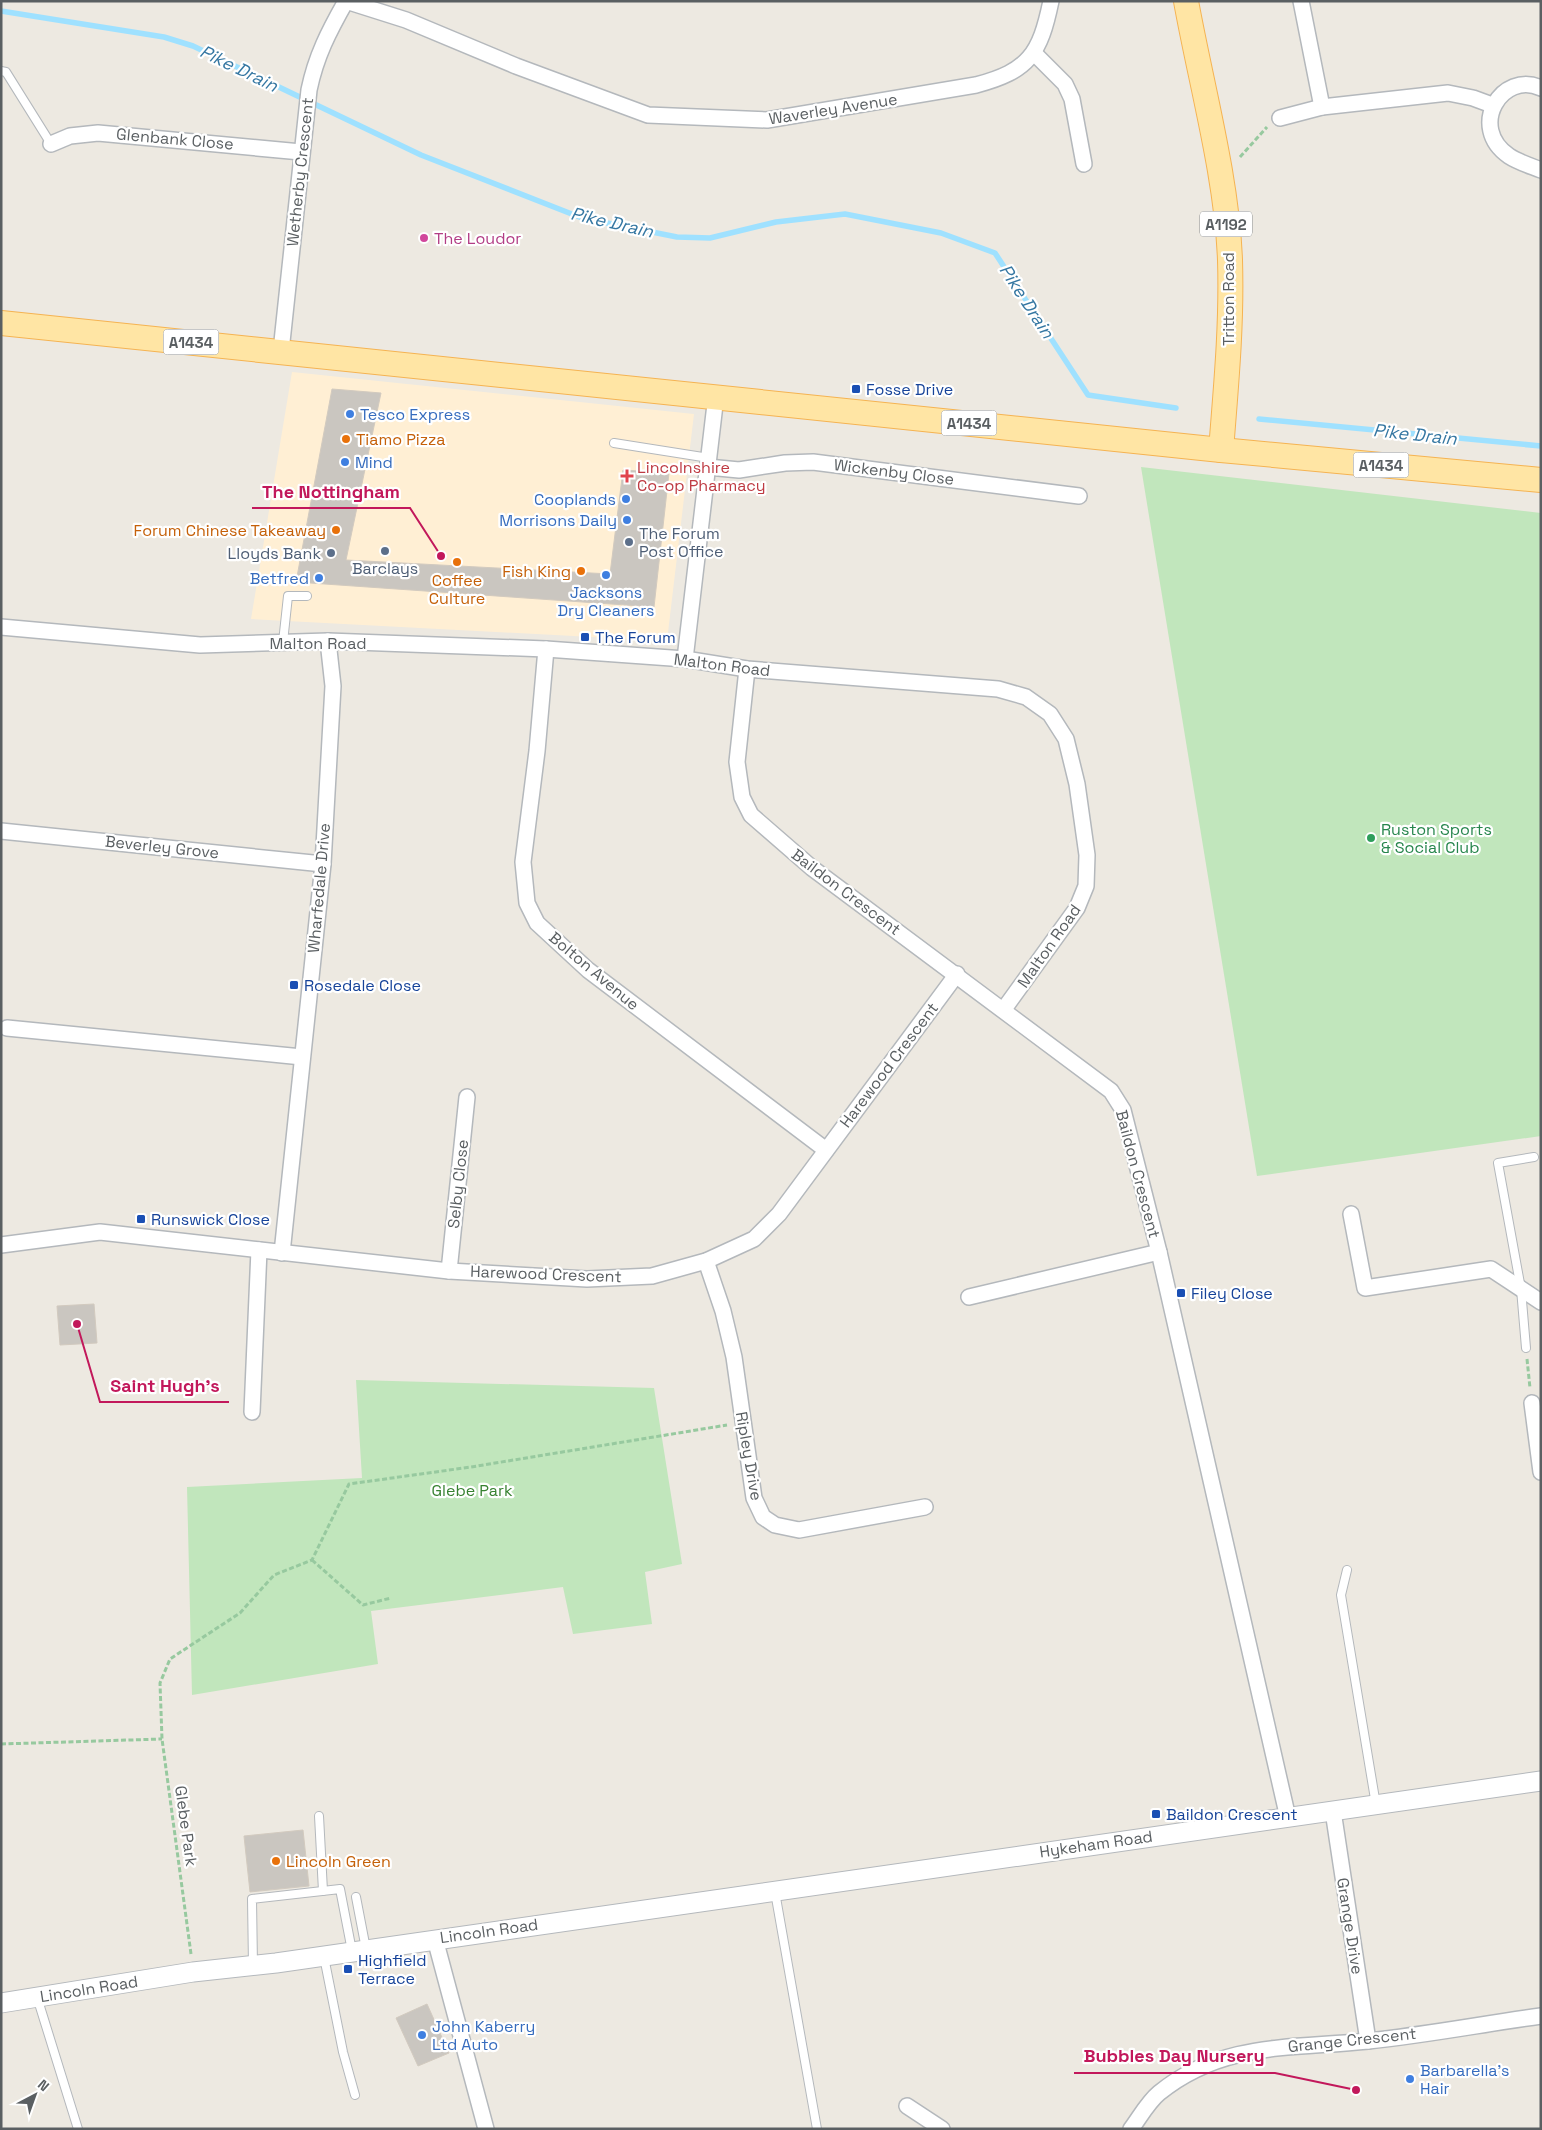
<svg xmlns="http://www.w3.org/2000/svg" width="1542" height="2130" viewBox="0 0 1542 2130" font-family="'Space Grotesk',sans-serif">
<rect width="100%" height="100%" fill="#ede9e1"/>
<path fill="#ffefd4" d="M292,372L694,414L667,641L251,619Z"/>
<g fill="#c1e6bc">
<path d="M1141,467L1541,513V1136L1257,1176Z"/>
<path d="M356,1380L654,1388L682,1564L645,1572L652,1624L573,1634L563,1587L371,1611L378,1664L192,1695L187,1487L362,1478Z"/>
</g>
<g fill="none" stroke-linecap="round" stroke-linejoin="round">
<g stroke="#9fe1ff" stroke-width="5.5">
<path d="M1,11L164,37L193,46L421,155L582,218L677,237L710,238L776,222L845,214L941,233L995,253L1088,395L1176,408"/>
<path d="M1259,419L1541,446"/>
</g>
</g>
<g fill="#cac6c0" stroke="#d2cabf">
<path d="M332,389L381,393L346,560L610,574L623,470L669,473L654,607L296,582Z"/>
<path d="M94,1304L97,1343L60,1345L57,1306Z"/>
<path d="M303,1830L309,1886L250,1892L244,1836Z"/>
<path d="M427,2004L449,2053L418,2066L396,2018Z"/>
</g>
<g fill="none" stroke-linecap="round" stroke-linejoin="round">
<g stroke="#b4b8bc" stroke-width="10">
<g id="service">
<path d="M1,71L6,72L51,144"/>
<path d="M614,443L709,458"/>
<path d="M283,642L288,596H307"/>
<path d="M1526,1348L1521,1289L1498,1163L1534,1157"/>
<path d="M1347,1570L1341,1595L1376,1805"/>
<path d="M319,1816L323,1891"/>
<path d="M775,1892L817,2129"/>
<path d="M356,1897L366,1949"/>
<path d="M324,1957L343,2052L355,2095"/>
<path d="M253,1966L252,1899L340,1889L352,1951"/>
<path d="M37,1997L78,2129"/>
</g>
</g>
<g stroke="#b4b8bc" stroke-width="18">
<g id="minor">
<path d="M346,1L406,20L516,66L648,115L767,120L976,85C1029,71 1040,54 1051,1"/>
<path d="M1301,1L1322,107L1448,93L1473,98L1492,105"/>
<path d="M1034,53L1065,84L1072,99L1084,164"/>
<path d="M1541,88C1502,70 1467,127 1509,156C1518,162 1531,166 1541,170"/>
<path d="M1280,118L1322,107"/>
<path d="M51,144L70,136L98,133L301,152"/>
<path d="M281,351L309,90C316,56 329,31 346,1"/>
<path d="M708,467L739,470L785,463L813,462L1079,496"/>
<path d="M1,627L200,645L328,641L546,649L685,659L747,669L998,689L1026,697L1050,714L1066,739L1077,784L1087,855L1086,886L1077,908L1004,1009"/>
<path d="M546,649L537,751L523,862L527,903L537,923L588,970L826,1150"/>
<path d="M685,659L716,396"/>
<path d="M747,669L737,762L742,797L751,815L812,868L1111,1091L1123,1110L1159,1252L1288,1818"/>
<path d="M1,831L323,864"/>
<path d="M7,1028L302,1057"/>
<path d="M1351,1214L1365,1288L1491,1269L1541,1302"/>
<path d="M1,1245L100,1232L449,1271L587,1279L652,1276L706,1261L754,1239L779,1214L957,974"/>
<path d="M282,1253L323,864L333,686L328,641"/>
<path d="M706,1261L723,1311L734,1357L754,1498L763,1517L775,1525L799,1530L925,1507"/>
<path d="M449,1271L467,1097"/>
<path d="M969,1297L1159,1252"/>
<path d="M1532,1403L1541,1472"/>
<path d="M252,1412L259,1250"/>
<path d="M1333,1811L1368,2041"/>
<path d="M435,1939L486,2129"/>
<path d="M907,2106L942,2129"/>
<path d="M1131,2129C1140,2117 1148,2102 1159,2093C1223,2041 1292,2049 1368,2041C1426,2035 1483,2024 1541,2016"/>
</g>
</g>
<g stroke="#b4b8bc" stroke-width="21">
<path id="tertiary" d="M1,2003L193,1972L276,1963L1541,1781"/>
</g>
<g stroke="#f5b352" stroke-width="26">
<g id="primary">
<path d="M1186,1C1201,84 1227,177 1230,260C1232,324 1226,387 1221,450"/>
<path d="M1,323L1221,450L1541,480"/>
</g>
</g>
<g stroke="#97c99f" stroke-width="3" stroke-dasharray="5 2.5" stroke-linecap="butt">
<path d="M1240,157L1267,127"/>
<path d="M1527,1359L1530,1388"/>
<path d="M312,1560L363,1605L391,1598"/>
<path d="M1,1744L162,1739"/>
<path d="M191,1954L162,1739L160,1683L170,1659L240,1613L274,1575L312,1560L349,1484L471,1467L727,1425"/>
</g>
<use href="#service" stroke="#fff" stroke-width="8"/>
<use href="#minor" stroke="#fff" stroke-width="15"/>
<use href="#tertiary" stroke="#fff" stroke-width="19"/>
<use href="#primary" stroke="#ffe5a4" stroke-width="24"/>
</g>
<circle fill="#d1479c" stroke="#fff" stroke-width="2" cx="424" cy="238" r="5"/>
<g fill="#1a4fb4" stroke="#fff" stroke-width="2">
<rect x="851" y="384" width="10" height="10" rx="2.5"/>
<rect x="580" y="632" width="10" height="10" rx="2.5"/>
<rect x="289" y="980" width="10" height="10" rx="2.5"/>
<rect x="136" y="1214" width="10" height="10" rx="2.5"/>
<rect x="1176" y="1288" width="10" height="10" rx="2.5"/>
<rect x="1151" y="1809" width="10" height="10" rx="2.5"/>
<rect x="343" y="1964" width="10" height="10" rx="2.5"/>
</g>
<g fill="#3f7fe0" stroke="#fff" stroke-width="2">
<circle cx="350" cy="414" r="5"/>
<circle cx="345" cy="462" r="5"/>
<circle cx="626" cy="499" r="5"/>
<circle cx="627" cy="520" r="5"/>
<circle cx="606" cy="575" r="5"/>
<circle cx="319" cy="578" r="5"/>
<circle cx="422" cy="2035" r="5"/>
<circle cx="1410" cy="2079" r="5"/>
</g>
<g fill="#e8710a" stroke="#fff" stroke-width="2">
<circle cx="346" cy="439" r="5"/>
<circle cx="336" cy="530" r="5"/>
<circle cx="457" cy="562" r="5"/>
<circle cx="581" cy="571" r="5"/>
<circle cx="276" cy="1861" r="5"/>
</g>
<path fill="#e0444e" stroke="#fff" stroke-width="2" d="M624.5 468.5h5v5h5v5h-5v5h-5v-5h-5v-5h5z"/>
<g fill="#5c6f8a" stroke="#fff" stroke-width="2">
<circle cx="629" cy="542" r="5"/>
<circle cx="385" cy="551" r="5"/>
<circle cx="331" cy="553" r="5"/>
</g>
<circle fill="#2e9e5b" stroke="#fff" stroke-width="2" cx="1371" cy="838" r="5"/>
<g text-anchor="middle" dominant-baseline="central" stroke-width="4.5" stroke-linejoin="round" paint-order="stroke">
<g fill="#fff" stroke="#8c8f91" stroke-width="1">
<rect x="1200" y="211.5" width="52" height="25" rx="4"/>
<rect x="163.5" y="329.5" width="55" height="25" rx="4"/>
<rect x="941.5" y="410.5" width="55" height="25" rx="4"/>
<rect x="1353.5" y="452.5" width="55" height="25" rx="4"/>
</g>
<g font-size="15" font-weight="bold" fill="#5a5f62">
<text x="1226" y="224">A1192</text>
<text x="191" y="342">A1434</text>
<text x="969" y="423">A1434</text>
<text x="1381" y="465">A1434</text>
</g>
<g font-size="16" fill="#5a5f62" stroke="#fff">
<text transform="translate(833 109) rotate(-9)">Waverley Avenue</text>
<text transform="translate(175 139) rotate(5)">Glenbank Close</text>
<text transform="translate(300 172) rotate(-84)">Wetherby Crescent</text>
<text transform="translate(1228 299) rotate(-90)">Tritton Road</text>
<text transform="translate(894 472) rotate(7)">Wickenby Close</text>
<text x="318" y="643">Malton Road</text>
<text transform="translate(722 665) rotate(7)">Malton Road</text>
<text transform="translate(162 847) rotate(6)">Beverley Grove</text>
<text transform="translate(319 888) rotate(-85)">Wharfedale Drive</text>
<text transform="translate(846 892) rotate(37)">Baildon Crescent</text>
<text transform="translate(1049 946) rotate(-55)">Malton Road</text>
<text transform="translate(594 971) rotate(40)">Bolton Avenue</text>
<text transform="translate(889 1065) rotate(-53)">Harewood Crescent</text>
<text transform="translate(1138 1174) rotate(75)">Baildon Crescent</text>
<text transform="translate(458 1184) rotate(-84)">Selby Close</text>
<text transform="translate(546 1274) rotate(2)">Harewood Crescent</text>
<text transform="translate(749 1456) rotate(80)">Ripley Drive</text>
<text transform="translate(186 1826) rotate(82)">Glebe Park</text>
<text transform="translate(1096 1844) rotate(-8)">Hykeham Road</text>
<text transform="translate(1350 1926) rotate(81)">Grange Drive</text>
<text transform="translate(489 1931) rotate(-8)">Lincoln Road</text>
<text transform="translate(89 1989) rotate(-9)">Lincoln Road</text>
<text transform="translate(1352 2040) rotate(-6)">Grange Crescent</text>
</g>
<g font-size="16" fill="#b23c85" stroke="#fff" text-anchor="start">
<text x="434" y="238">The Loudor</text>
</g>
<g font-size="16" fill="#164399" stroke="#fff" text-anchor="start">
<text x="866" y="389">Fosse Drive</text>
<text x="595" y="637">The Forum</text>
<text x="304" y="985">Rosedale Close</text>
<text x="151" y="1219">Runswick Close</text>
<text x="1191" y="1293">Filey Close</text>
<text x="1166" y="1814">Baildon Crescent</text>
<text x="358" y="1960">Highfield<tspan x="358" dy="18">Terrace</tspan></text>
</g>
<g font-size="16" fill="#366cbe" stroke="#fff" text-anchor="start">
<text x="360" y="414">Tesco Express</text>
<text x="355" y="462">Mind</text>
<text x="616" y="499" text-anchor="end">Cooplands</text>
<text x="617" y="520" text-anchor="end">Morrisons Daily</text>
<text x="309" y="578" text-anchor="end">Betfred</text>
<text x="606" y="592" text-anchor="middle">Jacksons<tspan x="606" dy="18">Dry Cleaners</tspan></text>
<text x="432" y="2026">John Kaberry<tspan x="432" dy="18">Ltd Auto</tspan></text>
<text x="1420" y="2070">Barbarella's<tspan x="1420" dy="18">Hair</tspan></text>
</g>
<g font-size="16" fill="#c56008" stroke="#fff" text-anchor="start">
<text x="356" y="439">Tiamo Pizza</text>
<text x="326" y="530" text-anchor="end">Forum Chinese Takeaway</text>
<text x="571" y="571" text-anchor="end">Fish King</text>
<text x="457" y="580" text-anchor="middle">Coffee<tspan x="457" dy="18">Culture</tspan></text>
<text x="286" y="1861">Lincoln Green</text>
</g>
<g font-size="16" fill="#be3a42" stroke="#fff" text-anchor="start">
<text x="637" y="467">Lincolnshire<tspan x="637" dy="18">Co-op Pharmacy</tspan></text>
</g>
<g font-size="16" fill="#4e5e75" stroke="#fff" text-anchor="start">
<text x="639" y="533">The Forum<tspan x="639" dy="18">Post Office</tspan></text>
<text x="321" y="553" text-anchor="end">Lloyds Bank</text>
<text x="385" y="568" text-anchor="middle">Barclays</text>
</g>
<g font-size="16" fill="#27864d" stroke="#fff" text-anchor="start">
<text x="1381" y="829">Ruston Sports<tspan x="1381" dy="18">&amp; Social Club</tspan></text>
</g>
<g font-size="16" fill="#378231" stroke="#fff">
<text x="472" y="1490">Glebe Park</text>
</g>
<g font-size="18" font-style="italic" fill="#3577a2" stroke="#fff">
<text transform="translate(239 68) rotate(26)">Pike Drain</text>
<text transform="translate(612 222) rotate(13)">Pike Drain</text>
<text transform="translate(1027 301) rotate(57)">Pike Drain</text>
<text transform="translate(1415 434) rotate(6)">Pike Drain</text>
</g>
</g>
<path fill="none" stroke="#c2185b" stroke-width="2" d="M441 556L410 508H252M77 1324L100 1402H229M1356 2090L1275 2073H1074"/>
<g fill="#c2185b" stroke="#fff" stroke-width="2">
<circle cx="441" cy="556" r="5"/>
<circle cx="77" cy="1324" r="5"/>
<circle cx="1356" cy="2090" r="5"/>
</g>
<g font-size="18" text-anchor="middle" font-weight="bold" fill="#c2185b" stroke="#fff" stroke-width="4.5" stroke-linejoin="round" paint-order="stroke">
<text x="331" y="498">The Nottingham</text>
<text x="165" y="1392">Saint Hugh's</text>
<text x="1174" y="2062">Bubbles Day Nursery</text>
</g>
<rect width="1542" height="2130" fill="none" stroke="#5a5f62" stroke-width="5"/>
<g transform="translate(35 2095) rotate(41)" stroke="#ffffff" stroke-width="4" paint-order="stroke">
<path d="M0-4L9 19L0 12L-9 19Z" fill="#5a5f62"/>
<text y="-8" font-size="14" font-weight="bold" text-anchor="middle" fill="#5a5f62">N</text>
</g>
</svg>
